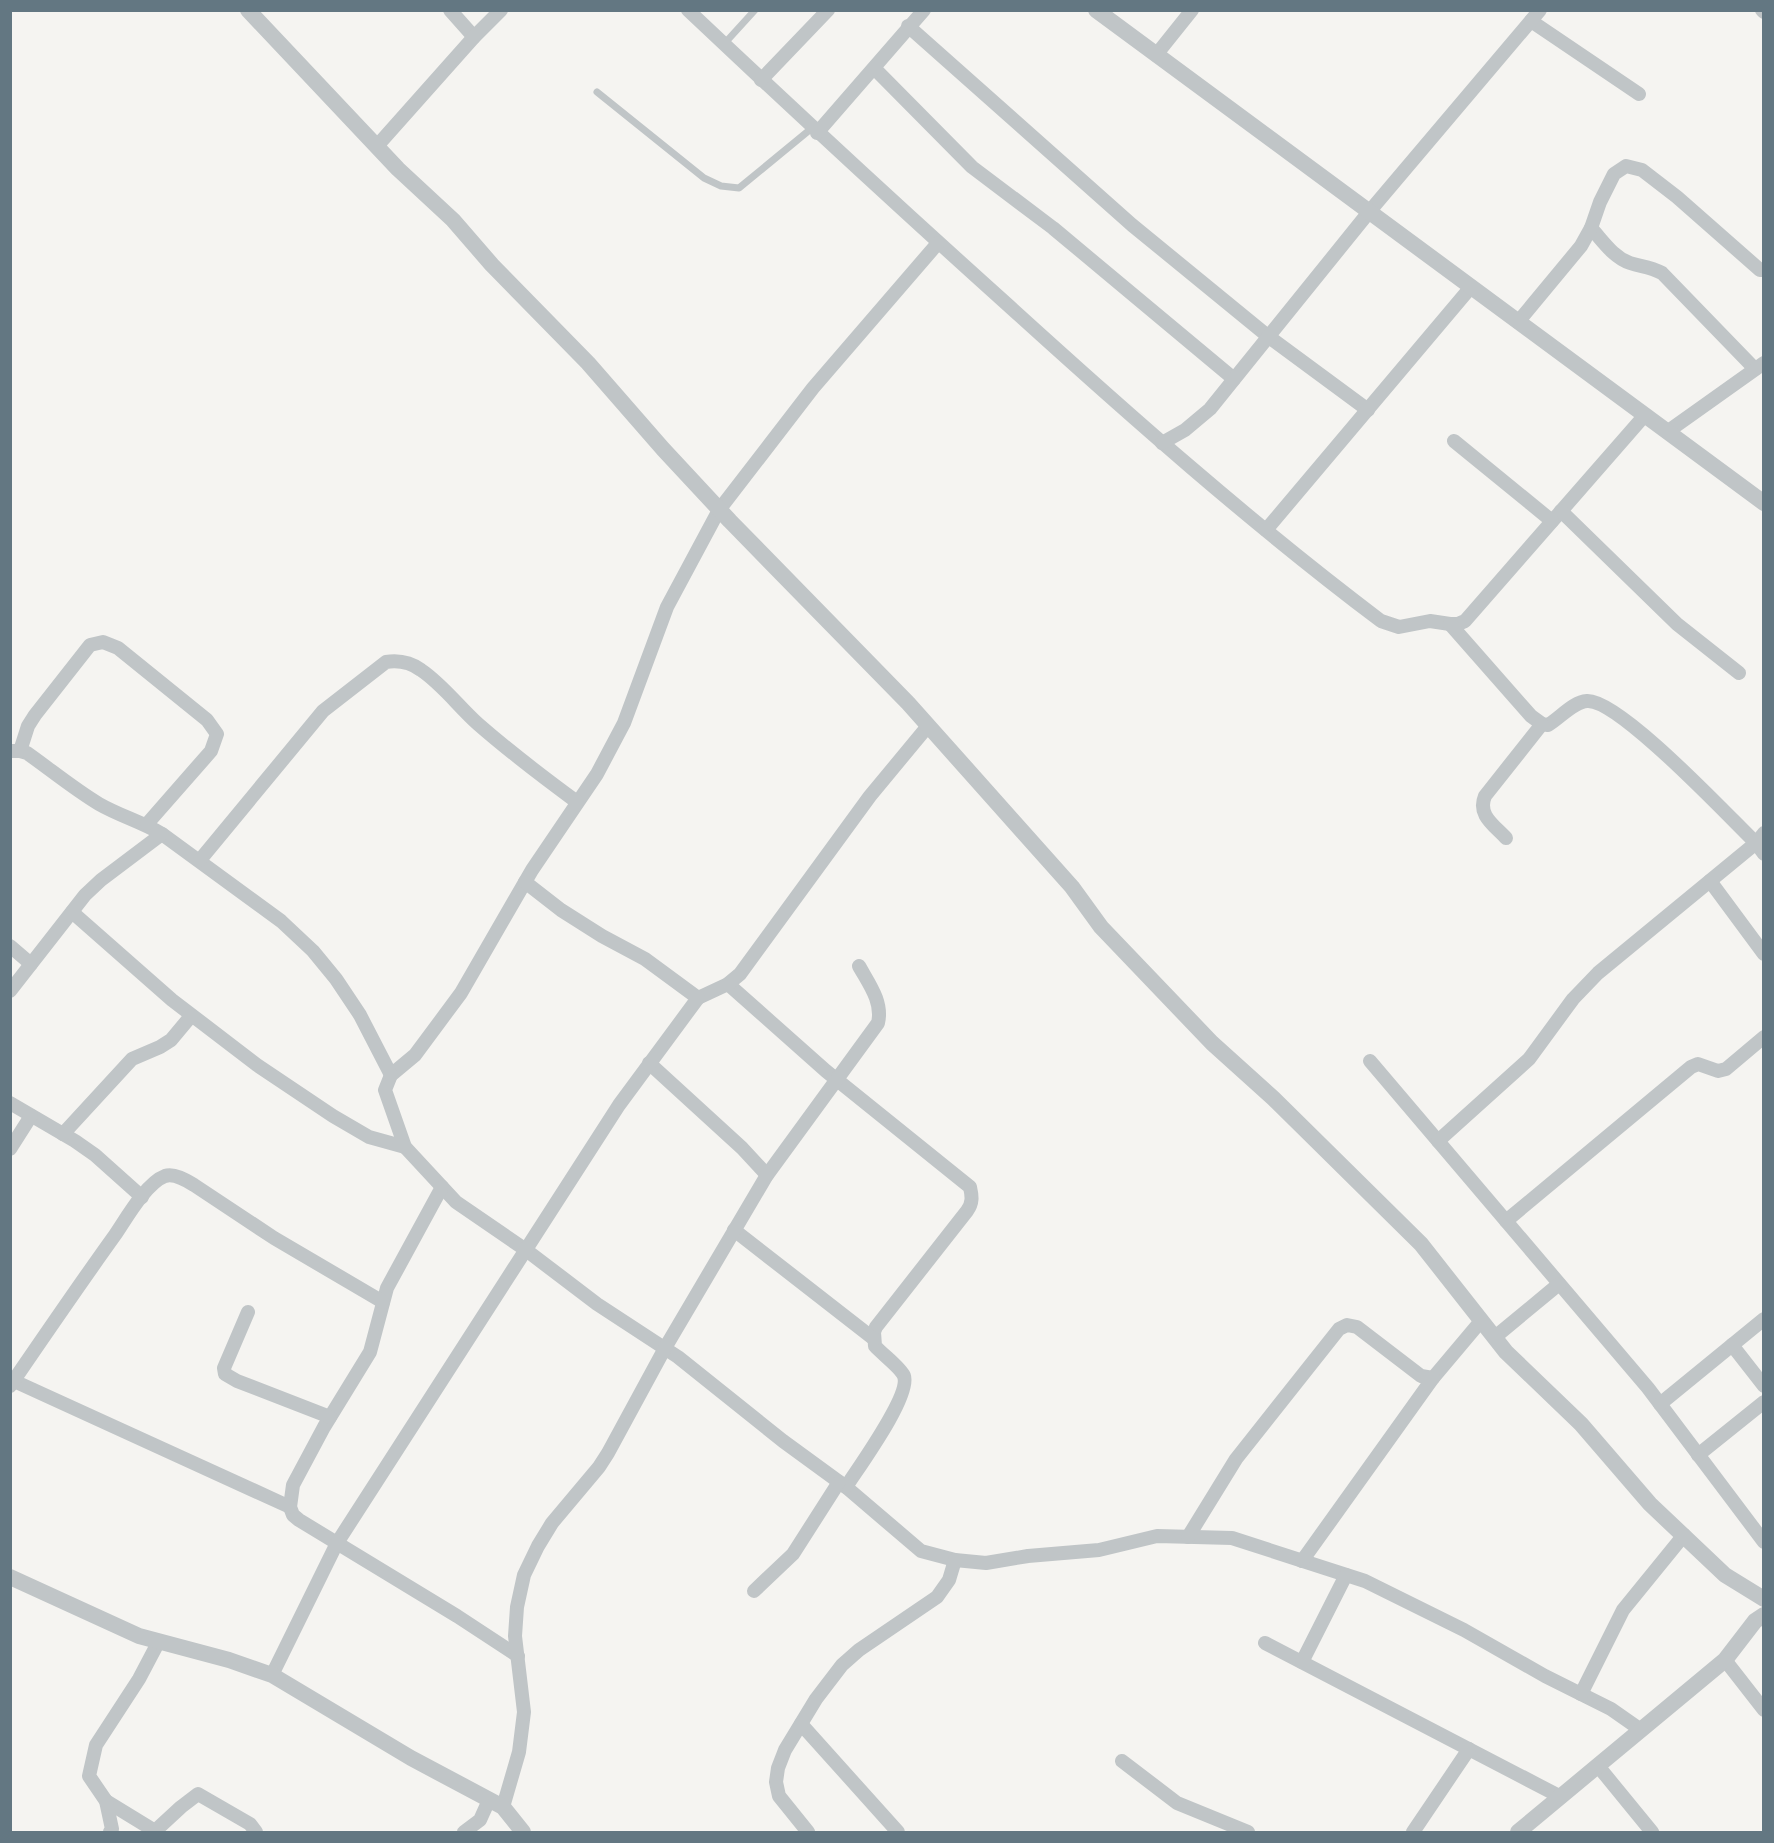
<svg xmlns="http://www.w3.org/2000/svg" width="1774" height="1843" viewBox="0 0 1774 1843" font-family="'IBM Plex Sans',sans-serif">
<rect width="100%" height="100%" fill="#f5f4f1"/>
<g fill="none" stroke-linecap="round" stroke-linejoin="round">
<g stroke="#c0c5c7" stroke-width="7">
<path d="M724,44L755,10"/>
<path d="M597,92L704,178L721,186L739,188L812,128"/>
</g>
<g stroke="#c0c5c7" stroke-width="14">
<path d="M450,10L474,37"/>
<path d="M688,10C794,110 901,209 1009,306C1129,415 1251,523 1381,621L1399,627L1430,621L1450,624H1458L1465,621L1645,415"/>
<path d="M1762,10L1764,12"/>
<path d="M1531,21L1639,94"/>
<path d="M908,26L1132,225L1269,337L1368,410"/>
<path d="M1156,55L1192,10"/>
<path d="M875,69L972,167L1053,228L1234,379"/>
<path d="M761,80L828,10"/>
<path d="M817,133L924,10"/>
<path d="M377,146L474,37L501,10"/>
<path d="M1591,228C1603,241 1613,257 1630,263C1642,267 1649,266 1662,273L1755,369"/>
<path d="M938,243L813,388L719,510L667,607L624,723L597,774L532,870L461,993L415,1055L391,1075L385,1090L405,1147L456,1202L526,1250L597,1304L678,1357L783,1441L846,1487L921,1551L955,1560L986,1563L1028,1556L1099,1550L1157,1536L1232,1538L1365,1581L1464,1630L1545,1676L1611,1709L1641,1730"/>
<path d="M1518,322L1581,246L1591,228L1600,202L1614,174L1626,166L1642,170L1677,197L1760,270H1764"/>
<path d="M1667,432L1764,363"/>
<path d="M1454,441L1552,521"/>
<path d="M1162,443L1185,430L1210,409L1369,212L1540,10"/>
<path d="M1561,511L1677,624L1739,673"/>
<path d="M1266,530L1471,287"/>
<path d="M1450,624L1531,716L1542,724L1548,725C1560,718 1573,702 1587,701C1619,699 1729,817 1756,843L1764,854"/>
<path d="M10,751H20L27,753C51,770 74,789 99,804C120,816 142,822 162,834L281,921L313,951L336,979L360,1015L391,1075"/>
<path d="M20,751L28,726L35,715L90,645L103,642L118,648L207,720L217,734L211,751L147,824"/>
<path d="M1506,838C1494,825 1477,815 1485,796L1542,724"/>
<path d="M200,860L323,711L386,662C399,660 410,662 421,670C442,684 459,707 478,724C510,752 543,777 577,802"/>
<path d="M1710,881L1764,954"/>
<path d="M72,912L172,1000L257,1065L333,1116L369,1137L405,1147"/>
<path d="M10,946L31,964"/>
<path d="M728,984L826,1071L970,1187C972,1196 973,1203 967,1211L876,1327L874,1332L875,1346C882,1354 901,1368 904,1376C911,1396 858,1468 846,1487"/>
<path d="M10,991L85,895L101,880L162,834"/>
<path d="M698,998L728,984L740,974L870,796L928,726"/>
<path d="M1370,1061L1648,1388L1764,1542"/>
<path d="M649,1063L742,1148L767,1175"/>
<path d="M10,1103L75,1141L95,1155L142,1197"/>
<path d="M63,1134L132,1059L160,1047L171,1040L191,1016"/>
<path d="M1438,1141L1529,1059L1573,999L1598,973L1756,843L1764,833"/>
<path d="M10,1149L31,1116"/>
<path d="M442,1187L387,1288L370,1352L324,1427L293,1485L290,1507L293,1515L299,1520L457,1616L518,1656"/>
<path d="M1506,1221L1691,1067L1698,1064L1718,1071L1726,1069L1764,1037"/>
<path d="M734,1230L874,1339"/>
<path d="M248,1312L224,1368L225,1374L237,1381L330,1417"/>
<path d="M1495,1337L1559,1284"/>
<path d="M1732,1345L1764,1386"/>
<path d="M14,1381L290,1507"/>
<path d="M10,1386C45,1335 79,1285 115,1235C126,1219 146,1183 165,1176C174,1173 186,1180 194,1185L274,1238L383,1302"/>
<path d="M1660,1404L1764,1319"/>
<path d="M1698,1455L1764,1402"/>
<path d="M1188,1537L1236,1459L1339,1329L1347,1325L1357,1327L1421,1376L1433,1378L1481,1321"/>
<path d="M1302,1561L1433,1378"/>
<path d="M754,1591L793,1554L839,1482"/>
<path d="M1265,1643L1561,1797"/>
<path d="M1725,1660L1764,1710"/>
<path d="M1302,1662L1346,1575"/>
<path d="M272,1675L337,1543L619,1105L698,998L645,959L602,936L561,910L525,882"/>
<path d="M1581,1694L1623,1610L1684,1535"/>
<path d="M801,1724L898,1832"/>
<path d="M1122,1761L1177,1803L1248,1832"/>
<path d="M1598,1766L1652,1832"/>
<path d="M106,1801L155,1831L181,1807L198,1794L250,1824L256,1832"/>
<path d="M503,1807L519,1752L524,1712L515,1636L517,1607L524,1575L538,1546L552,1523L599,1467L608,1453L665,1348L767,1175L878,1023C883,1002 869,984 859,966"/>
<path d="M110,1832L112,1829L106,1801L89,1776L96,1745L139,1679L159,1641"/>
<path d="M464,1832L480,1820L489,1800"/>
<path d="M808,1832L779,1796L776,1782L778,1768L785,1750L816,1699L842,1665L859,1650L937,1597L949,1580L955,1560"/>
<path d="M1413,1832L1469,1749"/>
</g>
<g stroke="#c0c5c7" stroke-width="16">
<path d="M248,10L398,169L453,220L492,265L588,363L663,449L730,521L908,703L1072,887L1101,927L1212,1043L1273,1098L1421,1244L1506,1352L1581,1424L1650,1504L1725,1575L1764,1599"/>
<path d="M1096,10L1764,503"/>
<path d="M10,1577L139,1636L229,1660L272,1675L411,1758L503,1807L523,1832"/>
<path d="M1518,1832L1725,1660L1755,1621L1764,1615"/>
</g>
</g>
<rect width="1774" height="1843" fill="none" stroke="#637782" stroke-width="24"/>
</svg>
